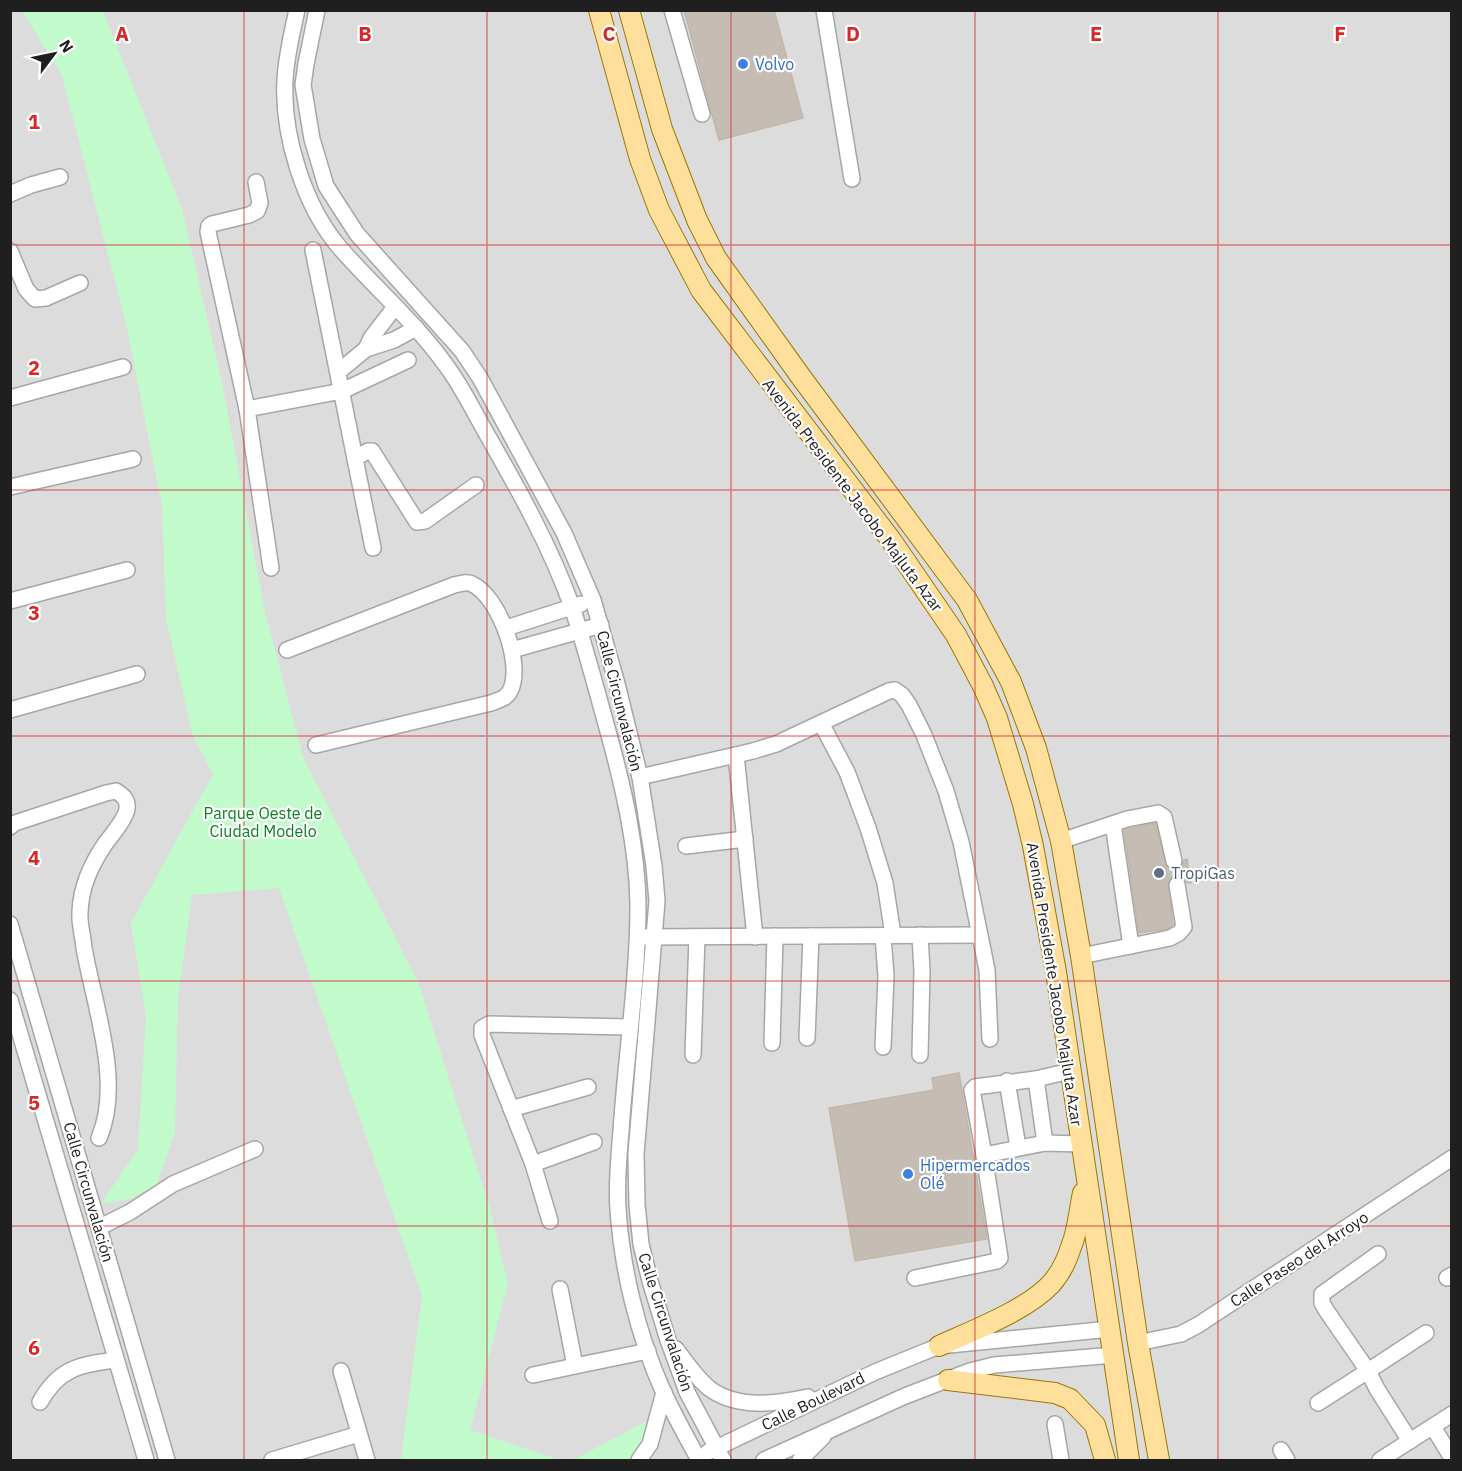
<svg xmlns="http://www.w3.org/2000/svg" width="1462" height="1471" viewBox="0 0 1462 1471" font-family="'IBM Plex Sans',sans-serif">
<rect width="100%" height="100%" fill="#f0eee5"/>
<path fill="#dddcdc" d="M10,11H1451V1460H11Z"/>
<g fill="#c1fbcc">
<path d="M22,11H103L182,209L222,383L265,612L303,757L419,984L489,1206L508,1283L470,1430L560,1460H401L422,1296L279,888L192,895L178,997L175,1132L157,1184L133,1198L101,1204L138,1149L146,1017L131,923L213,774L193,736L166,619L162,505L127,328L62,75Z"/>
<path d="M649,1420L646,1452L637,1460H573Z"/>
</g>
<g fill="#c5bdb4" stroke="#c3b6a7" stroke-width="1.5">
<path d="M684,10H774L803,118L719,140Z"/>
<path d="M1155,823L1167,867L1172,870H1177L1181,868L1184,860L1187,859L1191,883H1187L1184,878L1176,875L1168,881L1173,925L1167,929L1139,933L1124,830Z"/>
<path d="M959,1073L987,1239L855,1261L829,1108L934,1090L932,1078Z"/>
</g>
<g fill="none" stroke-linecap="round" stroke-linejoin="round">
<path stroke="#c6c5bd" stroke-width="15" stroke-dasharray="15 8" stroke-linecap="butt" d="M1174,861L1177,885"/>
<g stroke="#a6a6a6" stroke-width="18">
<g id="minor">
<path d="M297,10C292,33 286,57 285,80C282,135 304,206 340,248C374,287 414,321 445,364C461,385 472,408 485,431C517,487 550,545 572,607C586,649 597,692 609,735C624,790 637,847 638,904C638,980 626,1055 621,1131C619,1156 616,1183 618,1209C622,1270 638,1335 663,1391C674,1415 687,1438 699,1460"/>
<path d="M317,10L306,64L303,85L312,139L326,186L357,234L462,351L480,378L564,533L593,600L616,680L640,777L654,866L657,901L636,1154L637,1205L641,1244L650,1281L668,1340L687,1392L723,1460"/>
<path d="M672,10L702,114"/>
<path d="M824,10L852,179"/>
<path d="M256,182L260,203L257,211L249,215L212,224L209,226L208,232L247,409L271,568"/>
<path d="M10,194L31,185L60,177"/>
<path d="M313,250L373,548"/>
<path d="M10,251L26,289L35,299L46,298L80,283"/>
<path d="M366,349L371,338L395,307"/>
<path d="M338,372L366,349L394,340L416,328"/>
<path d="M10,398L123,367"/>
<path d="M247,409L342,391L408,360"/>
<path d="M355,458L368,451H372L417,522L425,521L476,485"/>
<path d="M10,487L133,459"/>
<path d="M10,601L127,570"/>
<path d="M506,628L581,604"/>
<path d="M287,650L454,585C460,584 467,581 472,584C499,596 524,665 510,691C506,699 498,700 491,703L316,745"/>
<path d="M512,650L601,625"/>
<path d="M10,710L137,674"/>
<path d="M821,723L847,772L868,828L885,883L893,935"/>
<path d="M736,755L755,937"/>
<path d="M640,777L753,751L776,744L889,691L895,690L902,695L909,705L924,735L946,791L961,842L987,970L990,1039"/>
<path d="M1113,824L1131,946"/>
<path d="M10,827L15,823L106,793L116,791C124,796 128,800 127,809C126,818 111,836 105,844C91,865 81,886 80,912C79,923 83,936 84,948C94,1005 123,1083 99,1138"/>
<path d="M1061,841L1127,819L1158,813L1164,817L1174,861"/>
<path d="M686,846L745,839"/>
<path d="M10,924L167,1460"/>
<path d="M645,937L980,935"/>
<path d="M1081,956L1170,938L1179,933L1184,927L1177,885"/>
<path d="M10,1000L146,1460"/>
<path d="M807,1038L811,936"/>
<path d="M772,1043L775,936"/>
<path d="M883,1047L886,976L883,936"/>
<path d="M693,1055L697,937"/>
<path d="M920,1055L922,971L920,935"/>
<path d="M1070,1071L1036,1079L975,1087L972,1090L984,1155L1045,1143L1081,1144"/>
<path d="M1036,1079L1045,1143"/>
<path d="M1007,1081L1018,1147"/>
<path d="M511,1109L588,1087"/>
<path d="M533,1164L594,1142"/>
<path d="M550,1221L533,1164L482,1035V1028L489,1024L629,1027"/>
<path d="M100,1227L130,1212L173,1184L255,1149"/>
<path d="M915,1278L997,1261L1000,1258L984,1155"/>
<path d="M1447,1278L1452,1275"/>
<path d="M560,1289L575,1366L648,1351"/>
<path d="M1138,1343L1181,1334L1198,1325L1452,1158"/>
<path d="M676,1349C686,1362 697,1379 710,1389C738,1409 776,1404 808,1397"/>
<path d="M341,1371L367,1460"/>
<path d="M533,1375L575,1366"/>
<path d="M40,1402C59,1368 79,1365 115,1360"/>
<path d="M1318,1403L1368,1371L1326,1310L1322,1303V1294L1378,1254"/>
<path d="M1055,1424L1061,1460"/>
<path d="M1433,1427L1452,1458"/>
<path d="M1410,1441L1377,1389L1368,1371L1426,1333"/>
<path d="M1281,1450L1287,1460"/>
<path d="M708,1452L875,1372L939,1346L1110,1329"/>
<path d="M272,1460L359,1434"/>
<path d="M639,1460L650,1444L664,1392"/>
<path d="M764,1460L905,1396L970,1371L994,1365L1114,1355"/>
<path d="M800,1460L823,1437"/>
<path d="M1380,1460L1452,1414"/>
</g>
</g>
<g stroke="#9b7900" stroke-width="22">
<g id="major">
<path d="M599,10L640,159L659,210L701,290L891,540L956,635L983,686L997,718L1023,804L1033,846L1056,972L1129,1460"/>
<path d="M629,10L662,129L697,220L716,258L801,377L967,600L1011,682L1036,748L1061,841L1081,956L1138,1343L1159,1460"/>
<path d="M939,1346C972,1331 1027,1310 1051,1284C1060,1274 1067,1260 1071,1247C1078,1231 1079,1211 1083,1193"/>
<path d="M948,1380L1055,1393L1070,1399L1095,1425L1105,1460"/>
</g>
</g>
<use href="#minor" stroke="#fff" stroke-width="15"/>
<use href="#major" stroke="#ffdf9c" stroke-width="20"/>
</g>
<path fill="none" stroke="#d62828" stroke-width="1.5" stroke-opacity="0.55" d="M244,10V1460M487,10V1460M731,10V1460M975,10V1460M1218,10V1460M10,245H1452M10,490H1452M10,736H1452M10,981H1452M10,1226H1452"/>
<g fill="#3f7fe0" stroke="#fff" stroke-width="2">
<circle cx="743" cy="64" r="6"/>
<circle cx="908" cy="1174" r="6"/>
</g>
<circle fill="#5c6f8a" stroke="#fff" stroke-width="2" cx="1159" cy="873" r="6"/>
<g text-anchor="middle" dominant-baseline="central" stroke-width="4.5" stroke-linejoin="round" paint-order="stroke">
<g font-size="16" fill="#366cbe" stroke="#fff" text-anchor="start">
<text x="755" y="64">Volvo</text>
<text x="920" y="1165">Hipermercados<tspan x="920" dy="18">Olé</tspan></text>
</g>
<g font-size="16" fill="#1f1f1f" stroke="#fff">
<text transform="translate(853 495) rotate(53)">Avenida Presidente Jacobo Majluta Azar</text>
<text transform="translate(620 701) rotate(76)">Calle Circunvalación</text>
<text transform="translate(1055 984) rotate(81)">Avenida Presidente Jacobo Majluta Azar</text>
<text transform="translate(89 1192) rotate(74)">Calle Circunvalación</text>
<text transform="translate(1299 1259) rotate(-33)">Calle Paseo del Arroyo</text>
<text transform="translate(666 1322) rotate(72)">Calle Circunvalación</text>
<text transform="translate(813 1401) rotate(-26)">Calle Boulevard</text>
</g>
<g font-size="16" fill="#088320" stroke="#fff">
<text x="263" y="813">Parque Oeste de<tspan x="263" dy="18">Ciudad Modelo</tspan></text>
</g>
<g font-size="16" fill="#4e5e75" stroke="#fff" text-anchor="start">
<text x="1171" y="873">TropiGas</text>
</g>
</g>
<g font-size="20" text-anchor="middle" font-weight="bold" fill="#d62828" stroke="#fff" stroke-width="4.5" stroke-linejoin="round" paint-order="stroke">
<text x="122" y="41">A</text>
<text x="365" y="41">B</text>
<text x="609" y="41">C</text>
<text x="853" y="41">D</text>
<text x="1096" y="41">E</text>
<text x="1340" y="41">F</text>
<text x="34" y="129">1</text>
<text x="34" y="375">2</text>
<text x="34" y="620">3</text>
<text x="34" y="865">4</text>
<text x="34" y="1110">5</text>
<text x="34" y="1355">6</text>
</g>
<rect width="1462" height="1471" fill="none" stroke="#1f1f1f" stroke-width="24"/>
<g transform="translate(54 54) rotate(58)" stroke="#ffffff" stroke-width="4.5" paint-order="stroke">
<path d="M0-4.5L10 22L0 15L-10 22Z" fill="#1f1f1f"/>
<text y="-9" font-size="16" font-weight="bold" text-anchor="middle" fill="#1f1f1f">N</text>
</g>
</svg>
